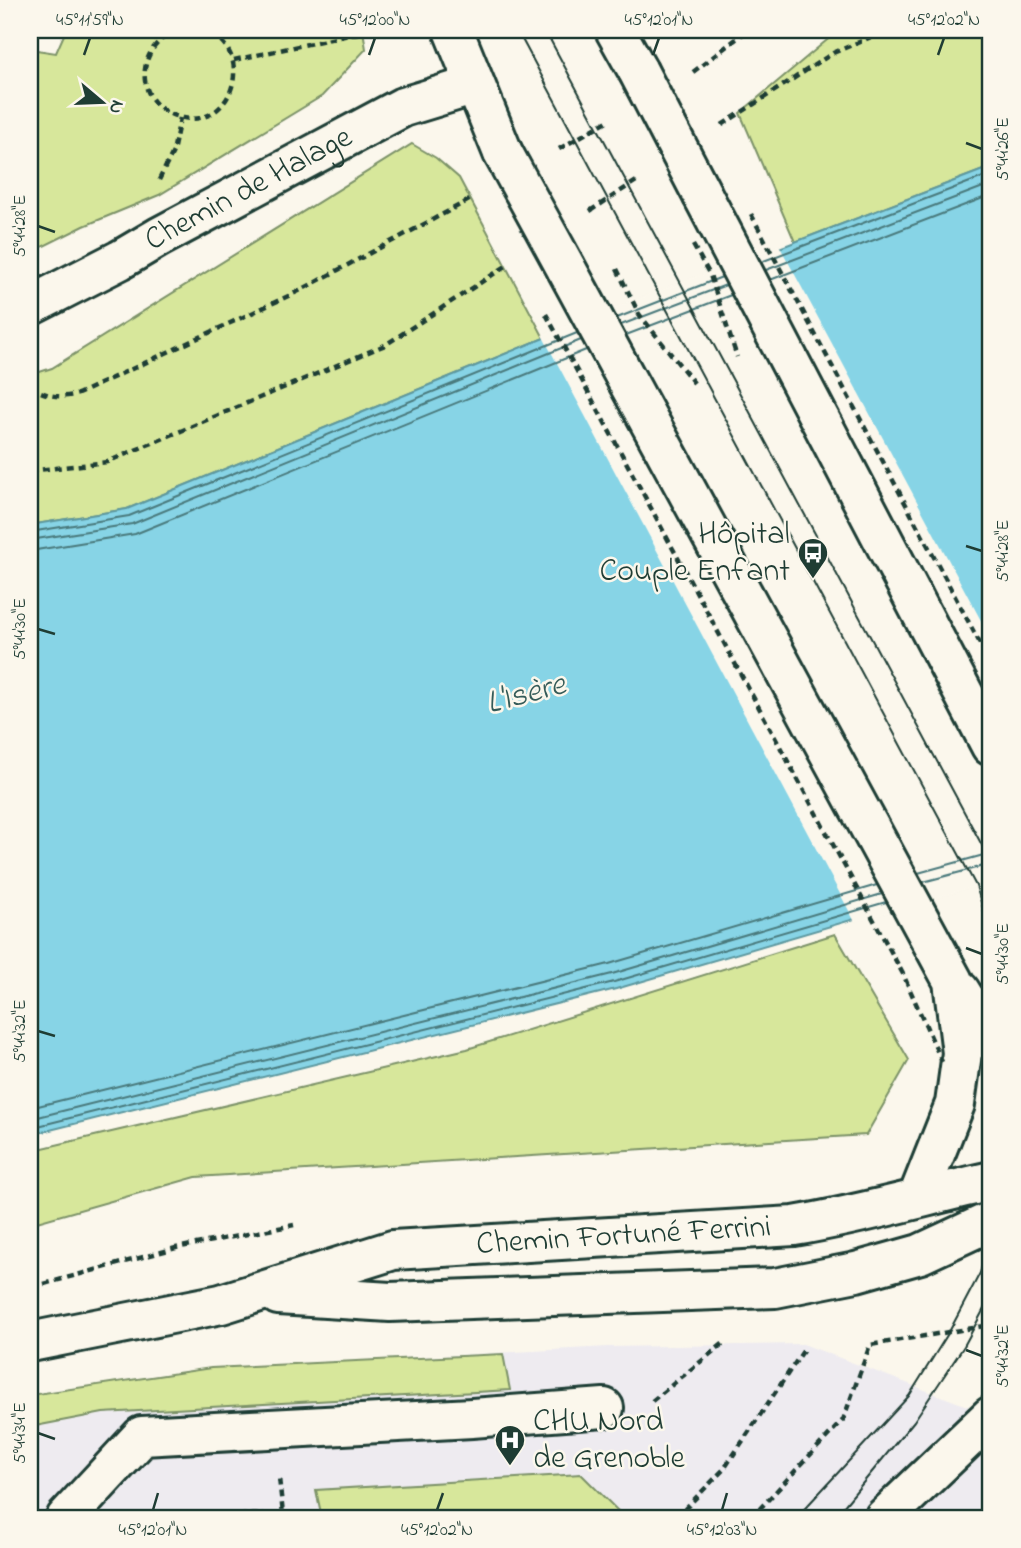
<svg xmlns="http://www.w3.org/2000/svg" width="1021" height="1548" viewBox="0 0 1021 1548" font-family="'Indie Flower',sans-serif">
<rect width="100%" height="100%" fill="#fbf7ec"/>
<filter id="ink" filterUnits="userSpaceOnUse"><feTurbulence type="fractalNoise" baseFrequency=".0143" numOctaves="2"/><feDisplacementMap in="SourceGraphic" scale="14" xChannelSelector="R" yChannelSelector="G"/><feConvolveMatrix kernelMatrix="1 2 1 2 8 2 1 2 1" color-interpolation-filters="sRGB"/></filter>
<g filter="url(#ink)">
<path fill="#eeebf0" d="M803,1344L991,1415V1518H30V1395L211,1368L608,1347Z"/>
<g fill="#d7e79b" stroke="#7b9268" stroke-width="2">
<path d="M66,30H363L366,49L322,96L159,195L84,226L30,253V49L56,53Z"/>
<path d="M839,30H991V167L795,242L740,113Z"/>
<path d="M412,144L436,158L459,178L544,338L127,509L30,525V375L52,368Z"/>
<path d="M835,934L909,1060L866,1135L196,1177L30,1224V1151L467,1049Z"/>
<path d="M503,1354L510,1390L103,1413L30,1427V1395L211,1368Z"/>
<path d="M581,1474L625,1518H322L316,1490Z"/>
</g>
<path fill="#87d4e6" stroke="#5d989f" stroke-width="2" d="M991,167V879L616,989L30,1135V525L127,509L544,338Z"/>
<path fill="#fbf7ec" d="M779,245L991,639V882L855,922L542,335Z"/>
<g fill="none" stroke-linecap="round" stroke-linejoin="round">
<g stroke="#49797b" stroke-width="2">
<path d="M761,262L991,174"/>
<path d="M766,270L991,184"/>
<path d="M770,280L991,195"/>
<path d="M617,318L722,277"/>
<path d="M621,325L726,285"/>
<path d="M626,335L731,295"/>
<path d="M30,532L129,516L577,333"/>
<path d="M30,540L132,524L581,340"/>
<path d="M30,551L135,534L586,350"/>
<path d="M918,873L991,853"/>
<path d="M923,882L991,864"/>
<path d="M30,1108L609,964L877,885"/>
<path d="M30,1119L612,974L882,894"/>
<path d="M30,1128L614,982L886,902"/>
</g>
<g stroke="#1f3d34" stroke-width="44">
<g id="street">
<path id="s1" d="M30,306L120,260L159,237L403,107L475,85"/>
<path d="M66,1518L142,1436L472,1418L604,1408"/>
<path d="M884,1518L991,1416"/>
</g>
</g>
<g stroke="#1f3d34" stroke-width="44">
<g id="secondary">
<path d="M453,30L503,153"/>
<path d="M615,30L638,71"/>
<path d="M703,196L991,746"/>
<path d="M566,268L953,981L962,1053L955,1104L918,1197"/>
<path d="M960,991L991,1041"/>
<path d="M278,1295L390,1302L775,1288L856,1272L920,1254L991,1221"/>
<path id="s2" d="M30,1342L221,1304L393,1250L794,1226C861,1215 925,1196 991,1181"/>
</g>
</g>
<g stroke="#1f3d34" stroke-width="4.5" stroke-dasharray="7 5" stroke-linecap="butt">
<path d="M177,30C133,48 134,105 179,117C233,132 259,49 202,30"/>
<path d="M234,60L372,30"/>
<path d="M693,72L748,30"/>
<path d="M722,125L833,53L888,30"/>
<path d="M559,149L609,120"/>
<path d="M159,180L173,152L180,118"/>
<path d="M590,211L638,180"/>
<path d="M30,387C48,396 58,399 78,394L299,291L473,198"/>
<path d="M30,471L107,462L385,345L506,266"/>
<path d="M44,1284L176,1248L294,1225"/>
<path d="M652,1401L725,1342"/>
<path d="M240,1518L243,1515L283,1514L279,1478"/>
<path d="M676,1518L724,1469L805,1348"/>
<path d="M751,1518L843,1420L870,1345L991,1325"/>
</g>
<use href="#street" stroke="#fbf7ec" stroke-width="38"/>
<use href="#secondary" stroke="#fbf7ec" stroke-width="38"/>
<g stroke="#1f3d34" stroke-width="2">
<path d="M517,30L976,886L991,934"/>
<path d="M545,30L991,862"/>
<path d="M796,1518L909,1396L949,1332L980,1273L991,1236"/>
<path d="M834,1518L914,1421L964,1346L991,1296"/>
</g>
<g stroke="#1f3d34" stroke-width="44" stroke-linecap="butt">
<g id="secondary-bridge">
<path d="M638,71L703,196"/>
<path d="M503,153L566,268"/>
</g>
</g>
<g stroke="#1f3d34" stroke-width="4.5" stroke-dasharray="7 5" stroke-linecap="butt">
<path d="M751,214L991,664"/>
<path d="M693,245L710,275L737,357"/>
<path d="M617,269L639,314L694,383"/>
<path d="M546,314L903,974L942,1062"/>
</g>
<use href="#secondary-bridge" stroke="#fbf7ec" stroke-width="38"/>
</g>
</g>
<path fill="none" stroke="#1f3d34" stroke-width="2.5" d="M84,55L90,38M369,55L375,38M653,55L659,38M938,55L944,38M966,143L982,149M38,226L55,232M966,546L982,551M38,629L55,634M966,948L982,954M38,1031L55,1036M966,1350L982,1356M38,1433L55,1439M153,1510L158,1493M437,1510L443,1493M722,1510L727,1493"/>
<defs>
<g id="bus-pin" transform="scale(1.575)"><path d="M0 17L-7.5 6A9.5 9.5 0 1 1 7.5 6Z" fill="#1f3d34" stroke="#fbf7ec"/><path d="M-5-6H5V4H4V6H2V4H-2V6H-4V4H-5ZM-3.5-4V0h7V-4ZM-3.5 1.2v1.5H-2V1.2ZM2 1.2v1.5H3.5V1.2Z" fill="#fff"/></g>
<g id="hospital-pin" transform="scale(1.575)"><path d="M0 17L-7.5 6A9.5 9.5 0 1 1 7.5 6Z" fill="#1f3d34" stroke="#fbf7ec"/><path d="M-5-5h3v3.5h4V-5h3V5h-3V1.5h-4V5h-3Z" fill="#fff"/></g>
</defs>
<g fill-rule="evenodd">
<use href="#bus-pin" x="813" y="553"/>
<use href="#hospital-pin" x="510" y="1440"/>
</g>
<g text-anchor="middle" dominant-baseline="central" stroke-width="5" stroke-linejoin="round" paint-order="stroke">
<g font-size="32" fill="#1f3d34" stroke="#fbf7ec">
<text stroke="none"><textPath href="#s1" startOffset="248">Chemin de Halage</textPath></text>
<text stroke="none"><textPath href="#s2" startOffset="606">Chemin Fortuné Ferrini</textPath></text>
</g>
<g font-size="32" fill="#1f3d34" stroke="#fbf7ec" text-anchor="end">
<text x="790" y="535">Hôpital<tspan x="790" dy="37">Couple Enfant</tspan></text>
<text x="533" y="1422" text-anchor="start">CHU Nord<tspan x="533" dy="37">de Grenoble</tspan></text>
</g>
<g font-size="33" font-style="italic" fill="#345b58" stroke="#fbf7ec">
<text transform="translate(526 695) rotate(-15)">L'Isère</text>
</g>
</g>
<rect width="1021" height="1548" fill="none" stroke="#fbf7ec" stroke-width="77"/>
<g transform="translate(102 102) rotate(109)" stroke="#fbf7ec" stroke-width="5" paint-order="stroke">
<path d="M0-5L12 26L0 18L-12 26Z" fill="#1f3d34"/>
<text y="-10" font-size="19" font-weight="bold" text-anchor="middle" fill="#1f3d34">N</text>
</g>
<rect x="38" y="38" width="944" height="1472" fill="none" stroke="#1f3d34" stroke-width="2.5"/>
<g font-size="18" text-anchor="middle" fill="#1f3d34">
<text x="90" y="25">45°11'59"N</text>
<text x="375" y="25">45°12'00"N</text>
<text x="659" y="25">45°12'01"N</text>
<text x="944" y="25">45°12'02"N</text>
<text transform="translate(1002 149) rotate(-90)" y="6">5°44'26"E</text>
<text transform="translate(19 226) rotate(-90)" y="6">5°44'28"E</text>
<text transform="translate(1002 551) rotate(-90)" y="6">5°44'28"E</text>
<text transform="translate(19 629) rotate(-90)" y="6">5°44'30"E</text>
<text transform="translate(1002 954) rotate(-90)" y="6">5°44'30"E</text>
<text transform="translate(19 1031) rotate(-90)" y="6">5°44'32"E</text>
<text transform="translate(1002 1356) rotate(-90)" y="6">5°44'32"E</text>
<text transform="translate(19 1433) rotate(-90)" y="6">5°44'34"E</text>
<text x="153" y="1535">45°12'01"N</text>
<text x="437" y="1535">45°12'02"N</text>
<text x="722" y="1535">45°12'03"N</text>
</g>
</svg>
